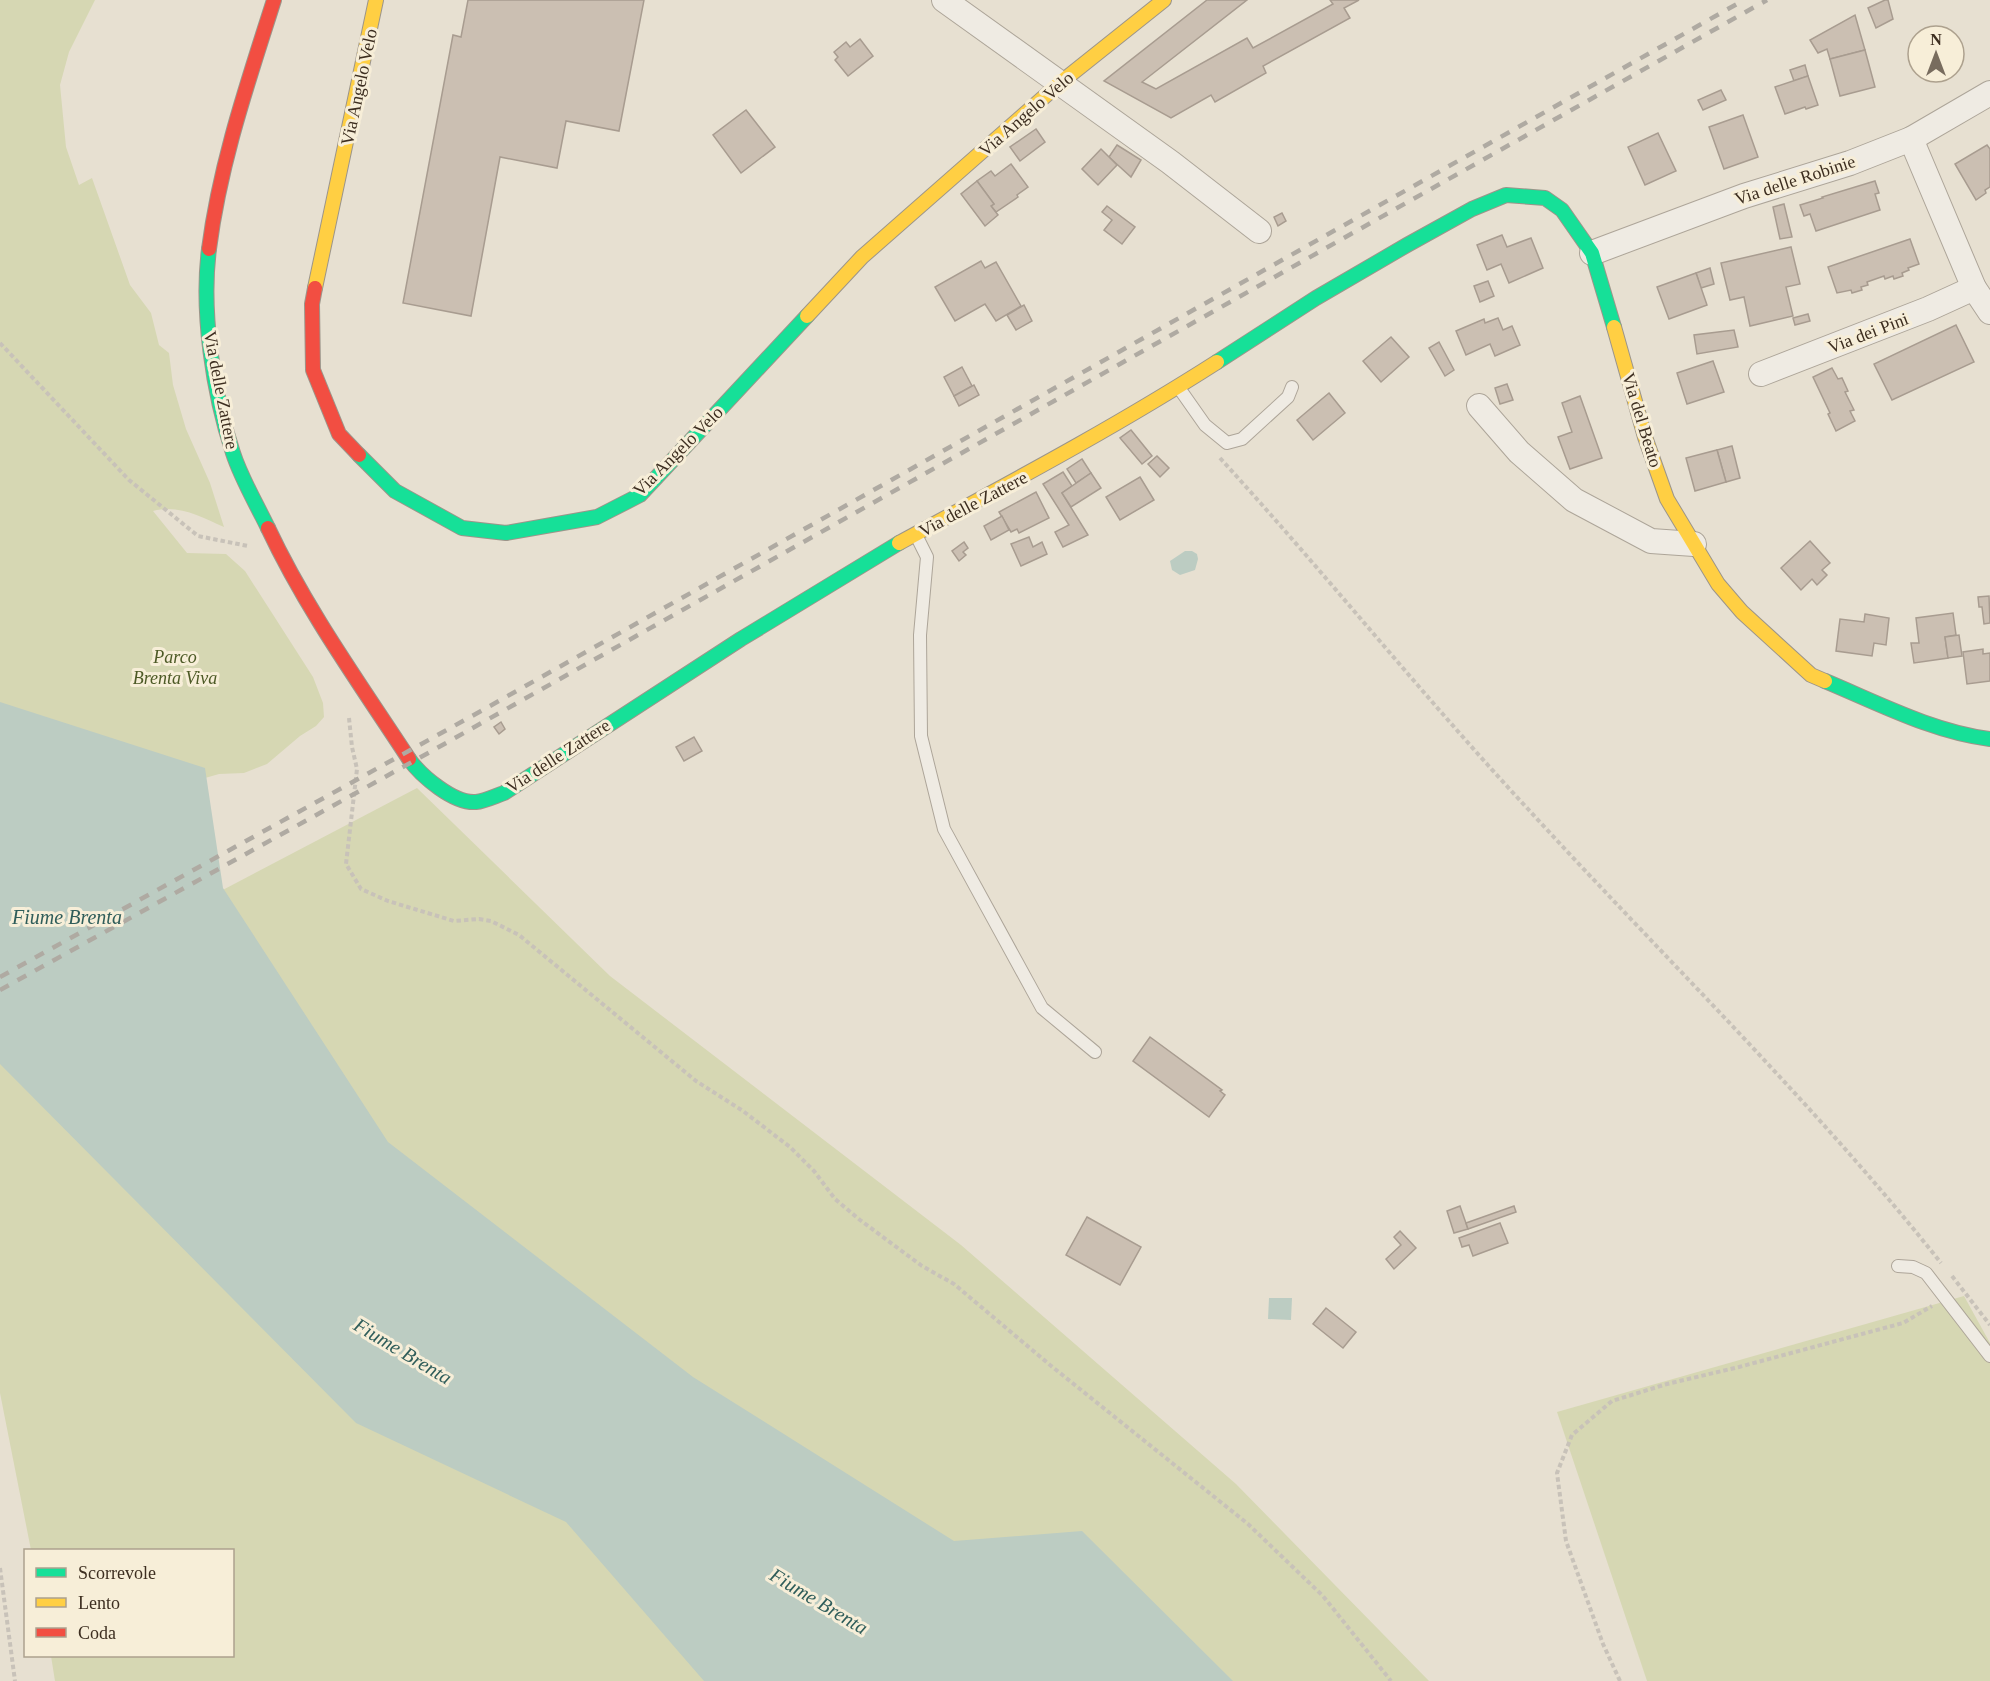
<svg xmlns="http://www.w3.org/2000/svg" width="1990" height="1681" viewBox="0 0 1990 1681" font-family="'Times New Roman',serif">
<rect width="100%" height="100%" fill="#e7e0d1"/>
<g fill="#d6d7b3">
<path d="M0,0H95L69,52L60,85L66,147L79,185L92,178L130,285L151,313L159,345L169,353L173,385L186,429L210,483L224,527C201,517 179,504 153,511L187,553L226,554L245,571L313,677L323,703L324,717L316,726L300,736L267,764L244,773L219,774L198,780L0,873Z"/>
<path d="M417,788L610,976L961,1245L1236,1484L1429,1681H55L51,1656H232V1550H31L0,1393V1007Z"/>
<path d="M1964,1296L1990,1343V1681H1647L1557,1412Z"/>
</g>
<g fill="#bcccc2">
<path d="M1185,551H1192L1197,554L1198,559L1195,570L1180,575L1172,570L1170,561Z"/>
<path d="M0,702L205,768L223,888L388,1142L693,1377L954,1541L1082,1531L1233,1681H704L566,1522L356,1423L0,1064Z"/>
<path d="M1269,1298H1292L1291,1320L1268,1319Z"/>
</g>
<g fill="#cbbfb2" stroke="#a89c90" stroke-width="1.5">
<path d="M468,0H644L619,131L566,121L557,168L500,157L471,316L403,303L453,35L461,37Z"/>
<path d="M1207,0H1247L1142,82L1156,89L1247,38L1253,48L1333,4L1330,0H1359L1344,8L1350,18L1263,66L1266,73L1215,102L1211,95L1171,118L1104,81Z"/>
<path d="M1885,0H1888L1893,19L1876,28L1868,8Z"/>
<path d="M1855,15L1865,50L1830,59L1827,49L1818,53L1810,40Z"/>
<path d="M860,39L873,56L848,76L835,60L838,57L834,52L846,42L850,47Z"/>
<path d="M1865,50L1875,87L1840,96L1830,59Z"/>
<path d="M1805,65L1808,76L1794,81L1790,70Z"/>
<path d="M1808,76L1818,105L1806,109L1805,107L1785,114L1775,87Z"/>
<path d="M1721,90L1726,100L1703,110L1698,100Z"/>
<path d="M746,110L775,147L741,173L713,135Z"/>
<path d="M1743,115L1758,157L1724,169L1709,127Z"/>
<path d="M1036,129L1045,142L1020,161L1010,147Z"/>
<path d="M1658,133L1676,171L1645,185L1628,147Z"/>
<path d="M1117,145L1141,160L1131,177L1109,157Z"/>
<path d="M1987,145L1990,149V187L1985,190L1986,193L1976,200L1955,164Z"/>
<path d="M1101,149L1117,165L1098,185L1082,169Z"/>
<path d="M1011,164L1028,187L1017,195L1018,197L996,212L991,206L994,204L977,181L991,171L995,176Z"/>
<path d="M977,181L994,204L991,206L998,215L985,226L961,194Z"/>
<path d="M1875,181L1879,193L1875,194L1880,210L1816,231L1810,214L1804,216L1800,205L1823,198L1822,197Z"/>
<path d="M1784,204L1792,237L1780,239L1773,207Z"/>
<path d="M1107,206L1135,227L1122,244L1104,230L1112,220L1102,212Z"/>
<path d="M1282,213L1286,221L1278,226L1274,217Z"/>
<path d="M1502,235L1507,247L1531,238L1543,268L1509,283L1501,264L1487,270L1477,245Z"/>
<path d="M1910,239L1919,264L1908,268L1909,270L1902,273L1903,276L1894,279L1893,276L1885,279L1884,276L1867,282L1868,285L1861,287L1862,290L1852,293L1851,290L1837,293L1828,267Z"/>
<path d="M1791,247L1800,284L1786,287L1793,316L1750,326L1744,297L1730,300L1721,263Z"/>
<path d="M981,261L985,268L996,262L1021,306L996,321L985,304L955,321L935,287Z"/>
<path d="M1710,268L1714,284L1701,288L1696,273Z"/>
<path d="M1696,273L1707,305L1669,319L1657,287Z"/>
<path d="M1488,281L1494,296L1480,302L1474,286Z"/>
<path d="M1024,305L1032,321L1016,330L1007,315Z"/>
<path d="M1808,314L1810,321L1795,325L1793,318Z"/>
<path d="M1498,318L1503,330L1512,326L1520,345L1495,356L1490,344L1466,355L1456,331L1484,319L1485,323Z"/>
<path d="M1956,325L1974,362L1892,400L1874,364Z"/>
<path d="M1734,330L1738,347L1697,354L1694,335Z"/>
<path d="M1391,337L1409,357L1381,382L1363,361Z"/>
<path d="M1439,342L1454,370L1445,376L1429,348Z"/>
<path d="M1713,361L1724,392L1687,404L1677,373Z"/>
<path d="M962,367L972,386L954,396L944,377Z"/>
<path d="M1832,368L1838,379L1842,378L1848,391L1845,392L1854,410L1850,411L1855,421L1836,431L1828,414L1830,413L1813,377Z"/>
<path d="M1507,384L1513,400L1500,404L1495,388Z"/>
<path d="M974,385L979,395L959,406L954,396Z"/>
<path d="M1329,393L1345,413L1313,440L1297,420Z"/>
<path d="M1580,396L1602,458L1570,469L1558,437L1572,432L1562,403Z"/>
<path d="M1131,430L1152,456L1142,464L1120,438Z"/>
<path d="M1732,446L1740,478L1726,482L1717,450Z"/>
<path d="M1717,450L1726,482L1695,491L1686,458Z"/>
<path d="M1157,456L1169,468L1160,477L1148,464Z"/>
<path d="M1082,459L1091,473L1076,483L1067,469Z"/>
<path d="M1063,472L1072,486L1062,493L1088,535L1063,547L1055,532L1069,525L1043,484Z"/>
<path d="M1091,473L1101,488L1071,507L1062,493Z"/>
<path d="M1140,477L1154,500L1120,520L1106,497Z"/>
<path d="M1036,492L1049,518L1019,533L1017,529L1011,532L999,512Z"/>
<path d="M1002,516L1009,530L991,540L984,526Z"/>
<path d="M1029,537L1033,547L1042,542L1047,554L1021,566L1011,544Z"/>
<path d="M1810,541L1830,563L1822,570L1827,575L1817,585L1812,579L1801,590L1781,568Z"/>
<path d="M964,542L968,548L963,552L966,555L959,561L952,551Z"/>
<path d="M1989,596L1990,623L1984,624L1982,607H1979L1978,597Z"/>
<path d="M1953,613L1956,635L1945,637L1948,658L1914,663L1911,643H1919L1916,618Z"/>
<path d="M1865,614L1889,618L1886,645L1874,643L1872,656L1836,651L1840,619L1864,622Z"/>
<path d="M1959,635L1962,656L1948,658L1945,637Z"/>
<path d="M1983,649V654L1990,653V681L1967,684L1963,652Z"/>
<path d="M501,722L505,729L499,734L494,727Z"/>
<path d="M694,737L702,751L684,761L676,747Z"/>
<path d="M1150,1037L1222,1090L1220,1091L1225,1095L1209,1117L1133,1061Z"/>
<path d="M1460,1206L1468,1229L1454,1233L1447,1211Z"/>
<path d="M1514,1206L1516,1212L1468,1229L1466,1223Z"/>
<path d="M1087,1217L1141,1247L1120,1285L1066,1255Z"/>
<path d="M1500,1223L1508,1243L1473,1256L1469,1245L1462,1247L1459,1238Z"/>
<path d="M1400,1231L1416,1248L1394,1269L1386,1259L1401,1245L1394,1237Z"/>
<path d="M1326,1308L1356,1332L1343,1348L1313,1324Z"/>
</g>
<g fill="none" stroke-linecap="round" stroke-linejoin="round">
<g stroke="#ada599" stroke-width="14">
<g id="lane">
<path d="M1179,388L1205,425L1227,443L1242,439L1288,397L1292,387"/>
<path d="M916,535L927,557L920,635L921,736L944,829L1042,1008L1095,1052"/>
<path d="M1898,1266L1913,1267L1926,1273L1990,1356"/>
</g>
</g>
<g stroke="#ada599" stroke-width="26">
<g id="street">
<path d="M944,0L1170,162L1259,231"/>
<path d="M1911,139L1974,288L1990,312"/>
<path d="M1592,253L1744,196L1850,163L1911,139L1990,93"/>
<path d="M1761,374L1928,309L1974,288"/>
<path d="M1479,406L1519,452L1574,500L1651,541L1694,544"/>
</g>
</g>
<g stroke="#9c958a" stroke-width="16">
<g id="fast">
<path d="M209,249C201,311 213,393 233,453C241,478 256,503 268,528"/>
<path d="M1217,362L1316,298L1407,245L1472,209L1506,195L1545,198L1562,210L1592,253L1614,327"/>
<path d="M359,455L395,491L462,528L506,533L597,517L640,495L807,316"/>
<path d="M1825,681C1878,703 1933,732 1990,739"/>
<path d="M409,759C421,776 454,804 476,802C485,801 495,796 504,793L741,639L899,543"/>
</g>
</g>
<g stroke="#9c958a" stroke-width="16">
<g id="slow">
<path d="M315,288L376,0"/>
<path d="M807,316L862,257L1060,83L1164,0"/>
<path d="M1614,327L1645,437L1667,499L1718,584L1742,612L1811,675L1825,681"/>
<path d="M899,543C1006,485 1114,428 1217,362"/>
</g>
</g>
<g stroke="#9c958a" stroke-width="16">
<g id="jam">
<path d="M209,249C220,163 248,82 274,0"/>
<path d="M315,288L312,304L313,370L339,434L359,455"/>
<path d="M268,528C306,609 360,684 409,759"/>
</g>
</g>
<g stroke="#c8c2b9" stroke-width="4" stroke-dasharray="4.5 3" stroke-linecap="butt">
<path d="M0,343L129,480L198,536L248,546"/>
<path d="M1220,458C1325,573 1422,695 1528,809C1666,960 1814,1103 1941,1263"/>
<path d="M349,718L352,747L357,769L346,864L361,889L388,901L454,921L479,919L491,921L519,935L696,1081L743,1111L790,1147L814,1171L835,1199L860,1220L922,1266L954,1284L1050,1365L1248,1524L1323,1596L1391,1681"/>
<path d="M1952,1276L1990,1325"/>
<path d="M0,1568L15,1681"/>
<path d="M1620,1681L1603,1644L1566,1541L1557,1473L1572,1435L1612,1401L1667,1384L1739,1367L1903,1323L1932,1306"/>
</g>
<use href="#lane" stroke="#efebe3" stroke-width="12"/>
<use href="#street" stroke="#efebe3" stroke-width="24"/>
<use href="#fast" stroke="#16e098" stroke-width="14"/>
<use href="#slow" stroke="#ffcf43" stroke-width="14"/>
<use href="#jam" stroke="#f24e42" stroke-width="14"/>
<g stroke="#afaaa2" stroke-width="4.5" stroke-dasharray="10 10" stroke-linecap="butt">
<path d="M0,977L481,711L1744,0"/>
<path d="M0,990L430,752L1767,0"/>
</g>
</g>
<g text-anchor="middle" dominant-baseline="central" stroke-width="6" stroke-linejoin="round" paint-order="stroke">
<g font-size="18" fill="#3d2e20" stroke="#f7eed8">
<text transform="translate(359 87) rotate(-78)">Via Angelo Velo</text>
<text transform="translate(1026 114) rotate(-41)">Via Angelo Velo</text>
<text transform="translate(1795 180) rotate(-18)">Via delle Robinie</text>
<text transform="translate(1868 333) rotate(-21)">Via dei Pini</text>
<text transform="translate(221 390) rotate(79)">Via delle Zattere</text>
<text transform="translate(1642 420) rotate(73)">Via del Beato</text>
<text transform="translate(678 451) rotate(-45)">Via Angelo Velo</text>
<text transform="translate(973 504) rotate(-28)">Via delle Zattere</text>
<text transform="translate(558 756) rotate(-33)">Via delle Zattere</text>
</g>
<g font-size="18" font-style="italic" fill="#4d5a26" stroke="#f7eed8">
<text x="175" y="657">Parco<tspan x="175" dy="21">Brenta Viva</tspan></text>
</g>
<g font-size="20" font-style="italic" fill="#2f5d5a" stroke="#f7eed8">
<text x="67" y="917">Fiume Brenta</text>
<text transform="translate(403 1351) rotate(31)">Fiume Brenta</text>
<text transform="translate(819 1601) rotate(31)">Fiume Brenta</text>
</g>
</g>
<rect x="24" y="1549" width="210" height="108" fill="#f7eed8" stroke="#ada18e" stroke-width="1.5"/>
<rect x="36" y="1568" width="30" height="9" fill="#16e098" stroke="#ada18e" stroke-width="1.5"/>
<text x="78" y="1579" font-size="18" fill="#3d2e20">Scorrevole</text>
<rect x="36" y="1598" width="30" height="9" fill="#ffcf43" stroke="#ada18e" stroke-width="1.5"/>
<text x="78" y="1609" font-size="18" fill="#3d2e20">Lento</text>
<rect x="36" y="1628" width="30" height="9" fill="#f24e42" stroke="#ada18e" stroke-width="1.5"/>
<text x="78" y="1639" font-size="18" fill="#3d2e20">Coda</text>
<g transform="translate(1936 54)"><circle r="28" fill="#f7eed8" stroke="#ada18e" stroke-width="1.5"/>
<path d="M0-4.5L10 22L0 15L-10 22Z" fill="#786c5e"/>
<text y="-9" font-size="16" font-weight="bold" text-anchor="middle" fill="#3d2e20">N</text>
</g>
</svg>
